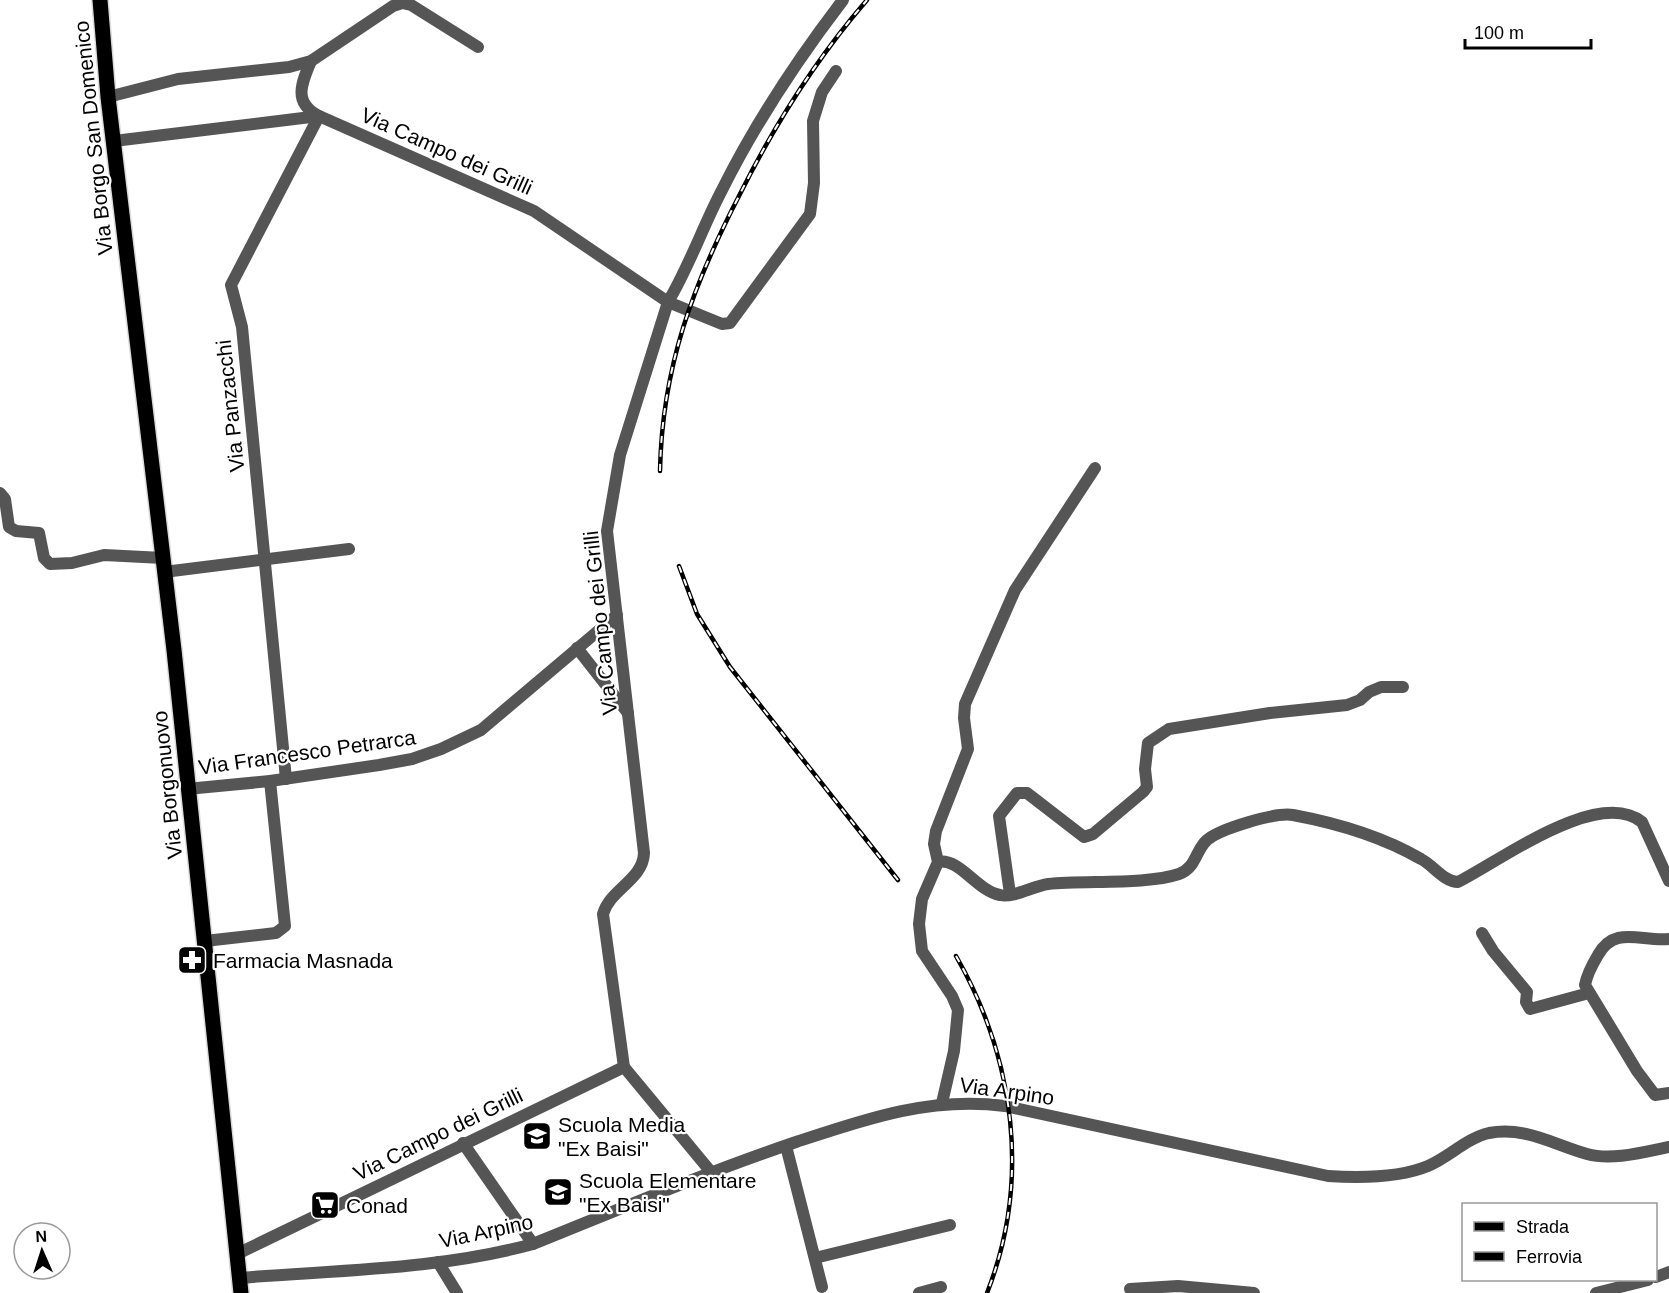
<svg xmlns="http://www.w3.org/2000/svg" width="1669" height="1293" viewBox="0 0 1669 1293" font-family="Helvetica,sans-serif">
<rect width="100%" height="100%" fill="#fff"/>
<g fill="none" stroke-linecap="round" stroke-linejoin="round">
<g stroke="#dbdbdb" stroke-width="18">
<path id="major" d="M100,0L108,97L174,650L241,1293"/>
</g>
<g stroke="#555" stroke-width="12">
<path d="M836,71L822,92L813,121L814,183L810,214L730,323L722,324L668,302C689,267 703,226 722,190C756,122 797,60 843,0"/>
<path d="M108,97L178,79L289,67L311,61L393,6L402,3L411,5L478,47"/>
<path d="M114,141L319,116L534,211L668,302L620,455L607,531L644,853C643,880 610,889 603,914L624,1067"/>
<path d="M0,493L5,499L9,527L16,531L39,533L44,558L50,564L72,563L104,555L163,558"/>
<path d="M164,572L349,549"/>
<path d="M577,648L628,713"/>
<path d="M286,779L242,327L231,285L319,116C293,103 301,84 311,61"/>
<path d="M187,789L270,781L379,765L412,759L441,749L481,730L617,615"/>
<path d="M938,862C959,857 977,891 1000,895C1014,898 1033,886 1048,884C1085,880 1146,885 1179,874C1196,868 1195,851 1207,840C1220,829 1275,812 1293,815C1336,823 1383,837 1421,859C1433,865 1444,882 1458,882C1500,861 1598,787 1642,822L1669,881"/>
<path d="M1010,894L999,816L1017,793H1027L1084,837L1093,834L1143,792L1147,787L1145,769L1148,743L1169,729L1270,713L1347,705L1360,700L1369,692L1381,687H1403"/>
<path d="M1482,933L1493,951L1527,992L1526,1002L1530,1009L1589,993"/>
<path d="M1669,939C1641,942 1615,925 1598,955C1592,965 1587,974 1585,985L1637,1071L1655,1095L1669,1093"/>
<path d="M205,941L276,933L285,926L270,781"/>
<path d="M942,1103L954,1051L958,1010L952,996L922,951L919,924L922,899L938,862L934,844L936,831L968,749L964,718L965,704L1015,590L1095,468"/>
<path d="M463,1143L533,1244"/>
<path d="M786,1146L822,1287"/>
<path d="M237,1254L624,1067L711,1172"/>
<path d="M815,1258L950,1225"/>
<path d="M438,1262L457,1293"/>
<path d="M1656,1277L1669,1272"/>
<path d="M239,1278C337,1270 438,1270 533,1244C620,1209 707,1172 796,1142C865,1119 931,1096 1005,1106L1328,1176C1359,1178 1399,1178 1428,1166C1449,1157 1467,1138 1489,1133C1524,1126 1555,1145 1587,1154C1612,1161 1644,1152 1669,1147"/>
<path d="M1130,1289L1178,1286L1254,1293"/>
<path d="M919,1293L941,1287"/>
<path d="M1596,1293L1648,1280"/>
</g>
<use href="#major" stroke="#000" stroke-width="15"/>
<g stroke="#000" stroke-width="4.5">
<g id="rail">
<path d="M660,471C662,367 693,285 740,194C775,124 816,59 867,0"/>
<path d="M679,566L697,614L730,667L898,880"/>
<path d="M956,956C1015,1059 1031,1181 987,1293"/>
</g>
</g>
<use href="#rail" stroke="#fff" stroke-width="2" stroke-dasharray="7" stroke-linecap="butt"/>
</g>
<defs>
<g id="pharmacy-square" transform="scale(1.5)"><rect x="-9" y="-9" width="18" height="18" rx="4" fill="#000" stroke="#fff"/><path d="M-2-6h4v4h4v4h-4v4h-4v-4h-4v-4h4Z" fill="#fff"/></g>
<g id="school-square" transform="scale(1.5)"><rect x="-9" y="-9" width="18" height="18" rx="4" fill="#000" stroke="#fff"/><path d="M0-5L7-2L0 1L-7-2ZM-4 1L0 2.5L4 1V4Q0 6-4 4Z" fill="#fff"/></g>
<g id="supermarket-square" transform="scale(1.5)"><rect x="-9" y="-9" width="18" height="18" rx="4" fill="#000" stroke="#fff"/><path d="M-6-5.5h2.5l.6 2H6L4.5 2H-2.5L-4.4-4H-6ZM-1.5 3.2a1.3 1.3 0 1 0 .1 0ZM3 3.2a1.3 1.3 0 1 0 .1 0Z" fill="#fff"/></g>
</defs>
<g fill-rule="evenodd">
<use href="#pharmacy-square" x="192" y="960"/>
<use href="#school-square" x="537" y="1136"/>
<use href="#school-square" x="558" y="1192"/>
<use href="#supermarket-square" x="325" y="1205"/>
</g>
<g text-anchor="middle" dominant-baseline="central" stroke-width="4.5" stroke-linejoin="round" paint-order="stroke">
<g font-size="21" fill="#000" stroke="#fff">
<text transform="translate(93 138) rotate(-96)">Via Borgo San Domenico</text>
<text transform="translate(447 151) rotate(24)">Via Campo dei Grilli</text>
<text transform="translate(230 406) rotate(-96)">Via Panzacchi</text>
<text transform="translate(600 623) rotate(-96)">Via Campo dei Grilli</text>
<text transform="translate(307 752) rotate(-8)">Via Francesco Petrarca</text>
<text transform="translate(167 785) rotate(-96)">Via Borgonuovo</text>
<text transform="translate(1007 1091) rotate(8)">Via Arpino</text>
<text transform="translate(438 1134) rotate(-26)">Via Campo dei Grilli</text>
<text transform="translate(486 1231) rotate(-12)">Via Arpino</text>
</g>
<g font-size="21" fill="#000" stroke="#fff" text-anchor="start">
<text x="213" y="960">Farmacia Masnada</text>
<text x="558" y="1124">Scuola Media<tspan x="558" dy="24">"Ex Baisi"</tspan></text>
<text x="579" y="1180">Scuola Elementare<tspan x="579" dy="24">"Ex Baisi"</tspan></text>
<text x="346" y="1205">Conad</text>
</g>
</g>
<rect x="1462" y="1203" width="195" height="78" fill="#ffffff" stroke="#999999" stroke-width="1.5"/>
<rect x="1474" y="1222" width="30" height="9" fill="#000000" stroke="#999999" stroke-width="1.5"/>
<text x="1516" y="1233" font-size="18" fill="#000000">Strada</text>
<rect x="1474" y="1252" width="30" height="9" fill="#000000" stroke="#999999" stroke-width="1.5"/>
<text x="1516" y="1263" font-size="18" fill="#000000">Ferrovia</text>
<g transform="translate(42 1251) rotate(357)"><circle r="28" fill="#ffffff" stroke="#999999" stroke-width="1.5"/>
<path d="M0-4.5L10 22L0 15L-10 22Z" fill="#000000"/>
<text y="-9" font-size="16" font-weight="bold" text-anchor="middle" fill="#000000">N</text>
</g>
<path d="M1465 39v9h126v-9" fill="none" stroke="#000000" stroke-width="3"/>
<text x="1474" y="39" font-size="18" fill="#000000" stroke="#ffffff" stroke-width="4.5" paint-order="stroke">100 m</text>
</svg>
